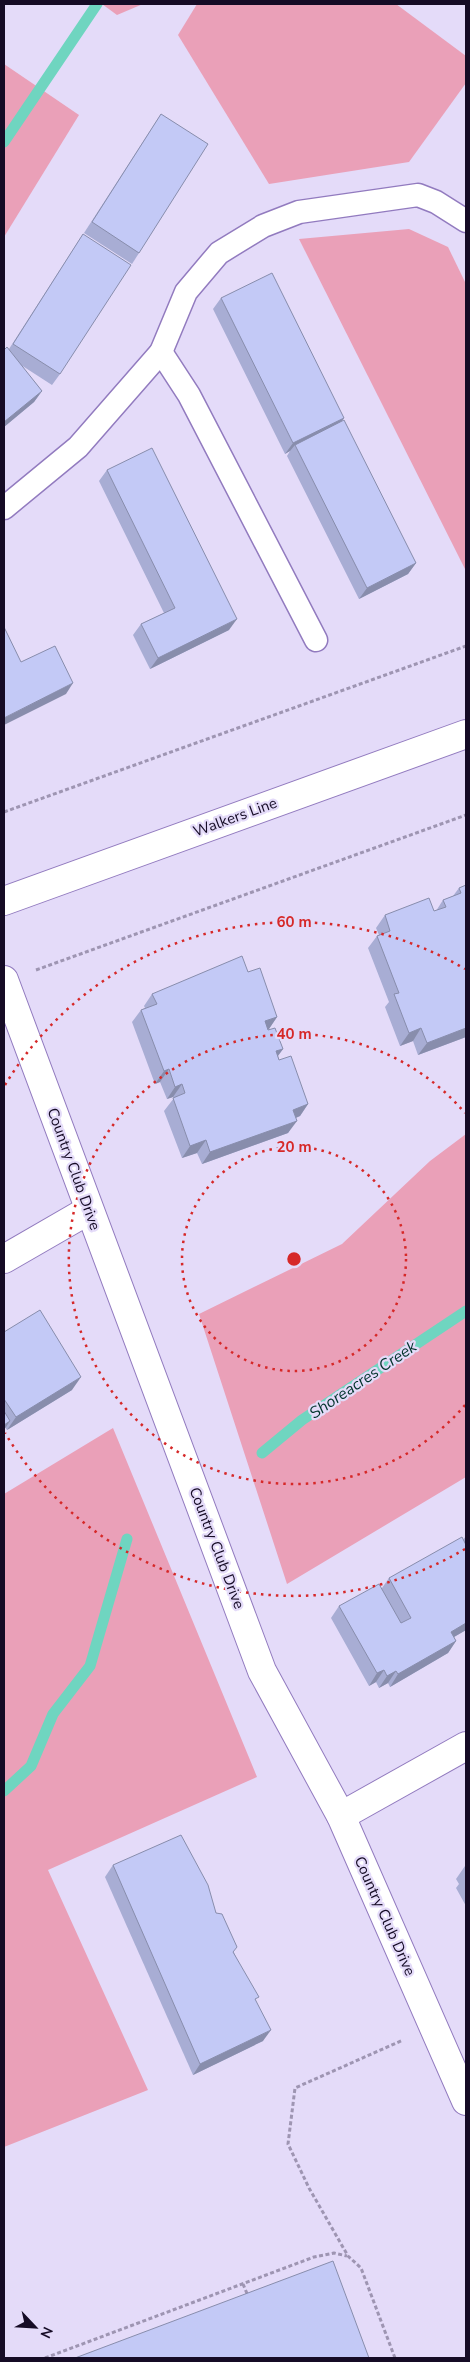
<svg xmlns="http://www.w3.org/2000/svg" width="470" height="2362" viewBox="0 0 470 2362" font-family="'Nunito Sans',sans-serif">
<rect width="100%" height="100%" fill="#e4dbf9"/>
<g fill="#eaa0b8">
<path d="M102,4H143L117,15Z"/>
<path d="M197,4H396L466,56V83L409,162L269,184L178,35Z"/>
<path d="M4,64L79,115L4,237Z"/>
<path d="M409,229L448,247L466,284V571L299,239Z"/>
<path d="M466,1134V1477L287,1584L199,1314L342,1244L430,1161Z"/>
<path d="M113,1428L257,1777L48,1870L148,2090L4,2147V1494Z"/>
</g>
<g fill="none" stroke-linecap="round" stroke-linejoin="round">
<g stroke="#6fd5c0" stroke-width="11">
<path d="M4,142L97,4"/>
<path d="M262,1453L302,1420L466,1311"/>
<path d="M4,1791L31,1766L53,1714L90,1666L127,1539"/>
</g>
<g stroke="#927bbf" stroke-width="25">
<g id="lane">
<path d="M161,352L189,395L316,640"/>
<path d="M4,508L78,447L161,352L186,292L219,253L263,226L299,212L418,195L436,202L466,221"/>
</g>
</g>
<g stroke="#927bbf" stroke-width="30">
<g id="street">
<path d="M4,1259L89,1210"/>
<path d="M341,1816L466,1746"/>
</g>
</g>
<g stroke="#927bbf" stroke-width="30">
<g id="secondary">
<path d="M4,901L466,734"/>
<path d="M4,980L262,1671L341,1816L466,2101"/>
</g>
</g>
<g stroke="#9e95b2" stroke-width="3" stroke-dasharray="4 2.5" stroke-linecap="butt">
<path d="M4,812L466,646"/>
<path d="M36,970L466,815"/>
<path d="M243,2284L248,2296"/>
<path d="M45,2358L314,2257L334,2253L347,2256"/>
<path d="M395,2358L361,2268L348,2256L309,2188L288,2144L295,2088L403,2040"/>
</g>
<use href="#lane" stroke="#fff" stroke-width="22"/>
<use href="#street" stroke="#fff" stroke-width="28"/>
<use href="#secondary" stroke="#fff" stroke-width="28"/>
</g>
<g fill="#a8add4">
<path d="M161,114L139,253L132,264L84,233Z"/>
<path d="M83,234L60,374L52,385L21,365L42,391L34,402L4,427V350L9,349Z"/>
<path d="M221,298L344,418L341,421L416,563L408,574L359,599L287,456L290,451L285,454L213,309Z"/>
<path d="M107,470L229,630L150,669L133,635L141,624L164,613L99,481Z"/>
<path d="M466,885V1037L418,1055L413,1041L400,1046L385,1007L389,1002L368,948L377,936L379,935L376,928L385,915L434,911H436L443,900L453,896L459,888Z"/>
<path d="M248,972L277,1017L268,1030L283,1049L278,1056L279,1060L308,1104L300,1116L296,1118L288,1133L202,1164L197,1153L182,1158L164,1111L174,1098L173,1097L167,1099L160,1082L155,1084L132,1022L141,1010L145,1008L144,1006L152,994Z"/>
<path d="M4,1332L72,1390L7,1430L5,1427L4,1430Z"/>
<path d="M466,1536V1630L454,1637L456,1641L448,1653L390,1687L388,1683L379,1688L376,1682L369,1686L331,1618L339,1606L382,1588L389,1578L463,1540Z"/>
<path d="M113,1865L216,1913L256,2001L263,2041L193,2075L105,1877Z"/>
<path d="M465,1866H466V1906L456,1888L459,1884L456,1879Z"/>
</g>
<g fill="#888dac">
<path d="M42,391L34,402L4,427V422Z"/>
<path d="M344,418L336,429L295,445L290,451L285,454L293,443Z"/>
<path d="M416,563L408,574L359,599L367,588Z"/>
<path d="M237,619L229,630L150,669L158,658Z"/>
<path d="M73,683L66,694L4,725V718Z"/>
<path d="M277,1017L269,1029L256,1034L265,1021Z"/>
<path d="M421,1028L413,1041L400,1046L409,1033Z"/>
<path d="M466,1028V1037L418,1055L427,1043Z"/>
<path d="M283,1049L274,1061L276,1051Z"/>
<path d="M169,1069L160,1082L155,1084L164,1071Z"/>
<path d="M182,1084L173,1097L167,1099L175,1087Z"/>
<path d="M308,1104L300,1116L285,1122L293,1110Z"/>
<path d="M297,1121L288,1133L202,1164L210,1152Z"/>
<path d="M206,1140L197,1153L182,1158L190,1146Z"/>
<path d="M81,1377L72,1390L7,1430L16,1417Z"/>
<path d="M10,1421L4,1430V1425Z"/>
<path d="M466,1623V1630L442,1644L451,1632Z"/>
<path d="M456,1641L448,1653L390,1687L398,1674Z"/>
<path d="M384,1670L376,1682L369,1686L377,1673Z"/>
<path d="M396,1671L388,1683L379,1688L387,1676Z"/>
<path d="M271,2030L263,2041L193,2075L200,2064Z"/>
</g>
<g fill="#c3c9f6" stroke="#888dac">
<path d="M161,114L208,144L139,253L92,222Z"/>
<path d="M83,234L131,265L60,374L13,344Z"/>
<path d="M272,273L344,418L293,443L221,298Z"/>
<path d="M7,347L42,391L4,422V350Z"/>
<path d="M344,420L416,563L367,588L295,445Z"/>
<path d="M152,448L237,619L158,658L141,624L175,608L107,470Z"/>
<path d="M4,627L21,662L55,646L73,683L4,718Z"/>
<path d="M466,885V1028L427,1043L421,1028L409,1033L394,994L399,993L377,936L390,931L385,915L429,898L434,911L446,907L443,900L461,893L459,888Z"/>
<path d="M242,956L248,972L260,968L277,1017L265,1021L268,1030L275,1028L283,1049L276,1051L279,1060L291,1056L308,1104L293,1110L297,1121L210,1152L206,1140L190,1146L173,1098L185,1093L182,1084L175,1087L169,1069L164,1071L141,1010L157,1004L152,994Z"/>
<path d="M40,1310L81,1377L16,1417L4,1399V1332Z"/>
<path d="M4,1411L10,1421L4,1425Z"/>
<path d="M462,1537L466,1545V1623L451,1632L456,1641L398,1674L396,1671L387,1676L384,1670L377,1673L339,1606L379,1584L401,1623L411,1618L389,1578Z"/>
<path d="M181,1835L208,1885L216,1913L222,1914L237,1947L233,1952L259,1997L255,1999L271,2030L200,2064L113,1865Z"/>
<path d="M333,2261L369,2358H75Z"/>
</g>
<g fill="none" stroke="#d62828" stroke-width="2.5" stroke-dasharray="2.5 5">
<circle cx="294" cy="1259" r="112"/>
<path d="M465 1405A225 225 0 1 1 465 1113"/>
<path d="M465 1549A337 337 0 0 1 5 1433M5 1085A337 337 0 0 1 465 969"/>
</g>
<g text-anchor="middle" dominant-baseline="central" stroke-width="4.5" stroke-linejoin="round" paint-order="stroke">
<g font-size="15" fill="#150b25" stroke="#e4dbf9">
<text transform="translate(235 817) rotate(-20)">Walkers Line</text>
<text transform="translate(74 1169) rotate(70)">Country Club Drive</text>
<text transform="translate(217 1548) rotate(69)">Country Club Drive</text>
<text transform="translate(385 1916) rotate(66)">Country Club Drive</text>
</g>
<g font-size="16" font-style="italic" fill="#00332b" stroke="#e4dbf9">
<text transform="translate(363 1380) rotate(-34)">Shoreacres Creek</text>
</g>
</g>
<circle cx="294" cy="1259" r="8" fill="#d62828" stroke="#e4dbf9" stroke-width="2.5"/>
<g font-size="15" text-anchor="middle" font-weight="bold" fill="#d62828" stroke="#e4dbf9" stroke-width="4.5" stroke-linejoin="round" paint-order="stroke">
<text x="294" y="927">60 m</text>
<text x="294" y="1039">40 m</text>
<text x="294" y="1152">20 m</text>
</g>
<rect width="470" height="2362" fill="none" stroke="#150b25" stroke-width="10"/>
<g transform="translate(35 2327) rotate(115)" stroke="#e4dbf9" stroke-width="4" paint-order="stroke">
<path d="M0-4L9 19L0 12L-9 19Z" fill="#150b25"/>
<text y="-8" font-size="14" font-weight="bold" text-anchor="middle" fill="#150b25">N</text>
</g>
</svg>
